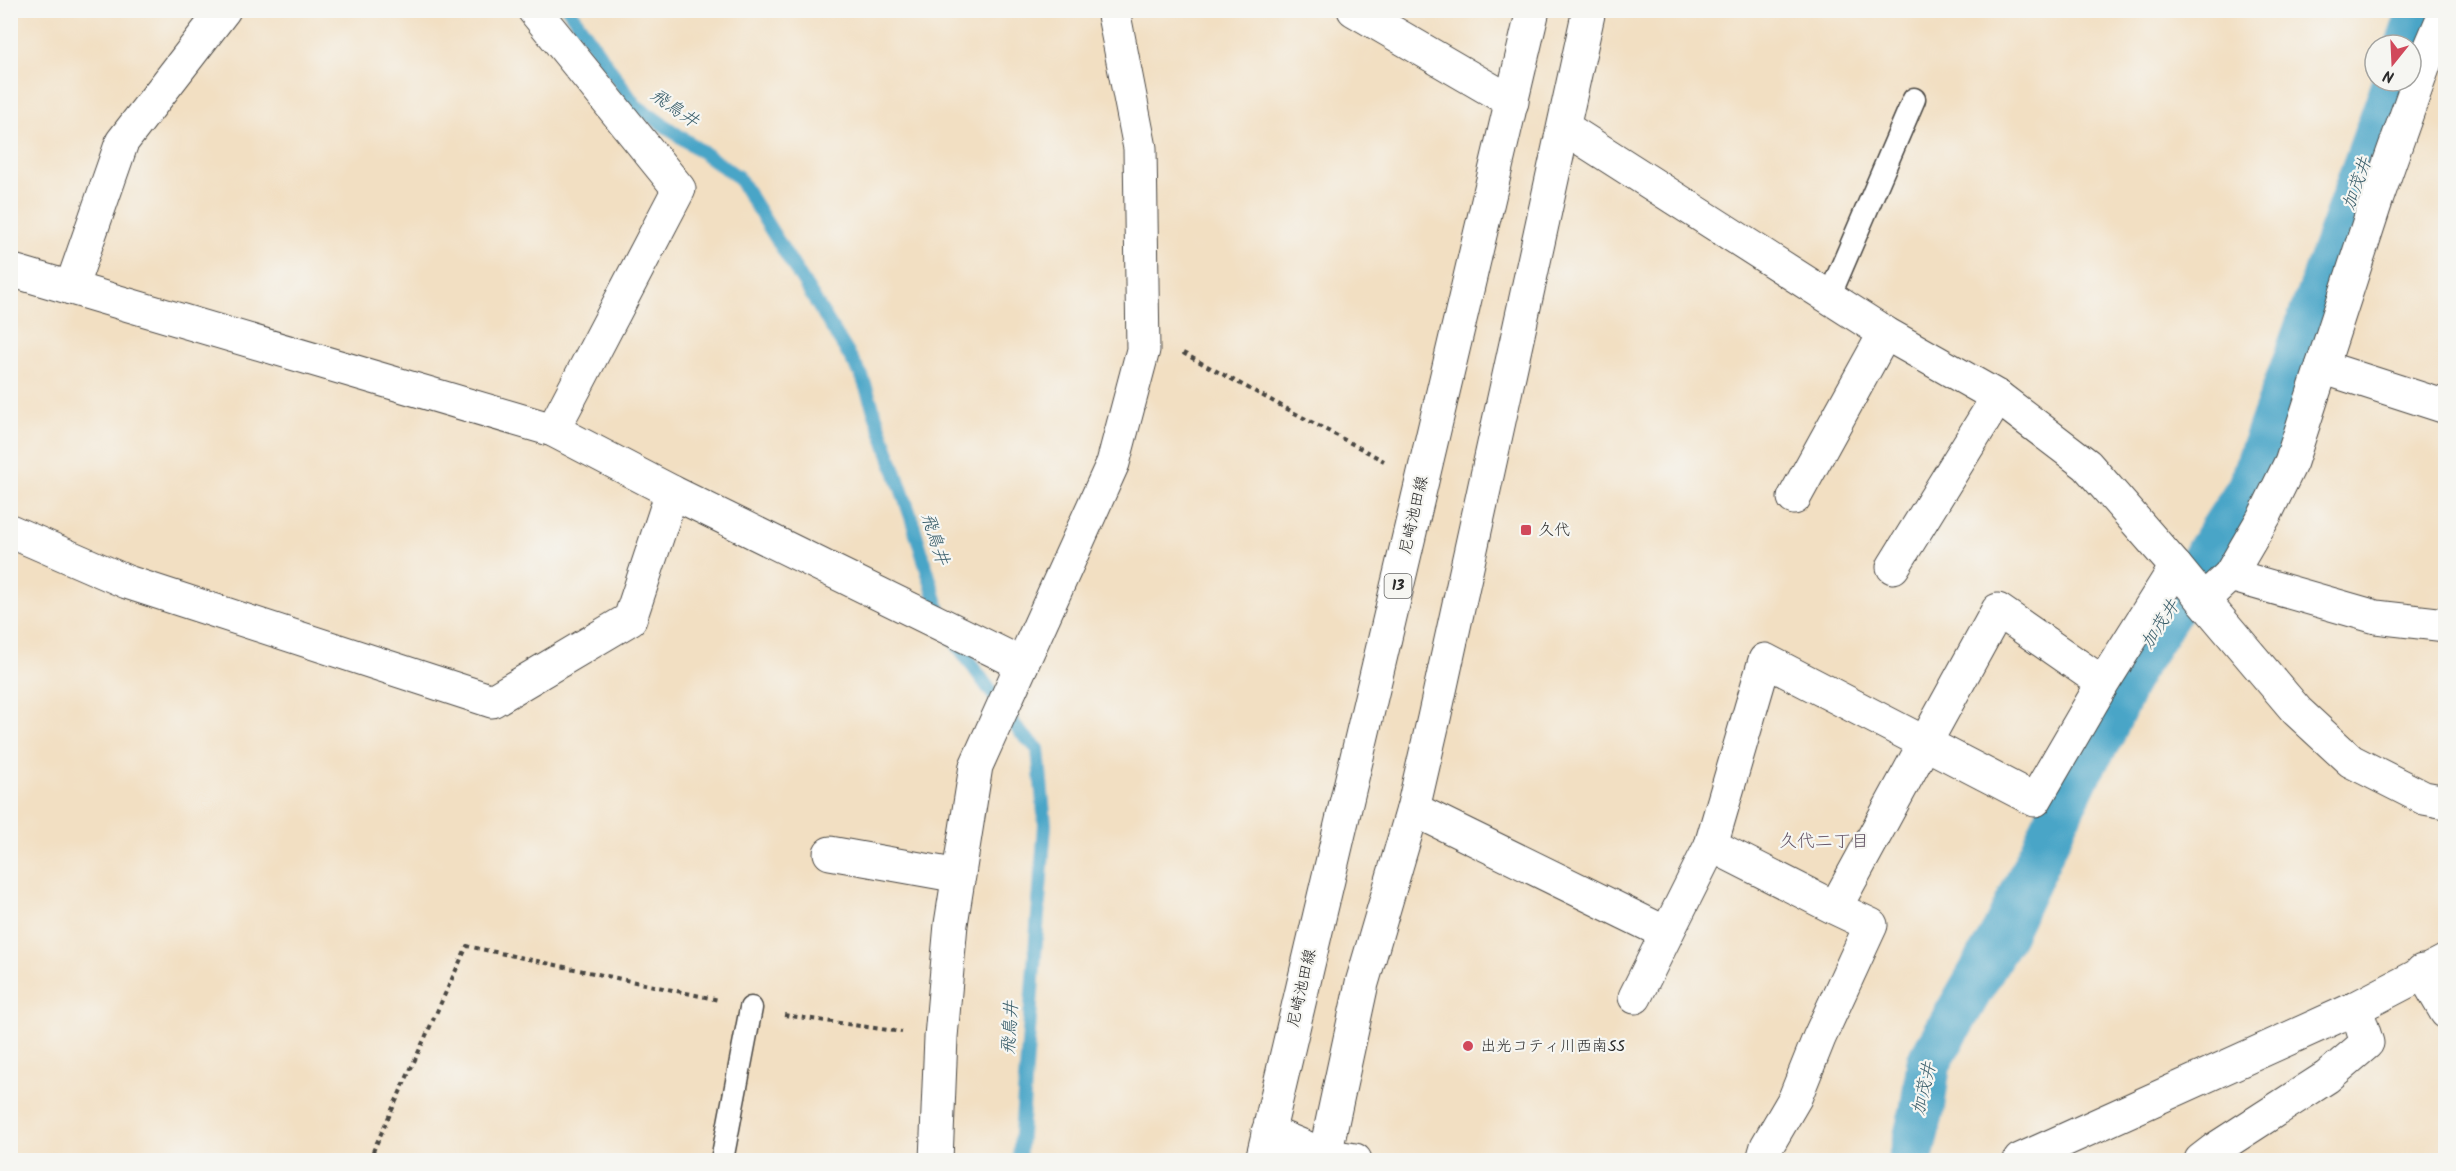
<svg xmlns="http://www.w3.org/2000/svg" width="2456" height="1171" viewBox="0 0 2456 1171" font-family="Kalam,'Klee One',sans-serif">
<rect width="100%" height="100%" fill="#f6f6f2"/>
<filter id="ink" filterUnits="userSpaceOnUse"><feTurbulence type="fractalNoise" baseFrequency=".0167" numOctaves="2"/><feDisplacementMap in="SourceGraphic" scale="12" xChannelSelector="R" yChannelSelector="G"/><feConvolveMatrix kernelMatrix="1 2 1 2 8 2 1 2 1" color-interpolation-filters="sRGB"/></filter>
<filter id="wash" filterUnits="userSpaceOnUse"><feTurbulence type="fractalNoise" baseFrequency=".008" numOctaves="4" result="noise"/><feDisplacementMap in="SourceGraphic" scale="24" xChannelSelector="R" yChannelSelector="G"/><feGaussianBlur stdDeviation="1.35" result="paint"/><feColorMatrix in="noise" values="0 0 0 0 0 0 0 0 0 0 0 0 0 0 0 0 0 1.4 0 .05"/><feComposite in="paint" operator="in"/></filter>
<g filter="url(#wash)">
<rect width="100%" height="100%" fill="#f2dfc2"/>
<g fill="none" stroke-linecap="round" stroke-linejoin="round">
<g stroke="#48a5c7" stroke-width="14">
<path d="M569,10L635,105L738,177L862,376L911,517L942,620"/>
<path d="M953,639L1020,732L1038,749L1045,825L1019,1160"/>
</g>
<g stroke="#48a5c7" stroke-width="45">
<path d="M2408,45L2420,10"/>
<path d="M1910,1160L1922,1110L1929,1062L2004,932L2077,776L2104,731L2131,671L2249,488L2395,81"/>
</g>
</g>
</g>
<g filter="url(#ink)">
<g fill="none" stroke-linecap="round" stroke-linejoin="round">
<g stroke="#494642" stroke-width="25">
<g id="lane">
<path d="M1829,297L1914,99"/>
<path d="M722,1160L751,1008"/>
</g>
</g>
<g stroke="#494642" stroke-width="35">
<g id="street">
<path d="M534,10L679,189L553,430"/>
<path d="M1354,10L1512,102"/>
<path d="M1565,128L1885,333L1998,397L2087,465L2176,567"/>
<path d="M10,270L553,430L672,492L1022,664"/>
<path d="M71,288L122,142L224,10"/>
<path d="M2322,367L2446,407"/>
<path d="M1794,498L1885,333"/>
<path d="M10,531L127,582L492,701L630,619L672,492"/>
<path d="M1893,567L1998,397"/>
<path d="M2230,575L2376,617L2446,625"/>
<path d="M2203,600L2297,711L2351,761L2424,798L2446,802"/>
<path d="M2103,683L1998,610L1925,743L2035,800L2103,683L2176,567L2203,600L2230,575L2265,515L2291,462L2377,198L2429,51L2446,11"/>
<path d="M1413,809L1666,933"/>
<path d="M830,853L959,876"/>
<path d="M2422,971L2446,1012"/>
<path d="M1635,997L1711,845"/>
<path d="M936,1160L941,1037L951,924L976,766L1113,463L1143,350L1140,148L1113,10"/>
<path d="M1763,1160L1767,1146L1795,1098L1819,1038L1871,925L1835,908L1925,743L1765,660L1711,845L1835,908"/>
<path d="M2201,1160L2214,1150L2327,1077L2367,1043L2356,1008"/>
</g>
</g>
<g stroke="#494642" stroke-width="35">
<g id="secondary">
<path d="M1268,1132L1324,1155L1355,1160"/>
<path d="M2020,1160L2356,1008L2446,961"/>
</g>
</g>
<g stroke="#494642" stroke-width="35">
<g id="primary">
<path d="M1262,1160L1533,10"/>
<path d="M1324,1160L1362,983L1413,809L1434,718L1589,10"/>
</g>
</g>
<g stroke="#494642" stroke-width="4" stroke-dasharray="4.5 4.5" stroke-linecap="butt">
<path d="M1183,353L1384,461"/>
<path d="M784,1015L902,1032"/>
<path d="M369,1160L467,946L719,1000"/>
</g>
<use href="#lane" stroke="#fff" stroke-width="22"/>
<use href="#street" stroke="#fff" stroke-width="33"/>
<use href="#secondary" stroke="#fff" stroke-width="33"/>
<use href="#primary" stroke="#fff" stroke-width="33"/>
</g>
</g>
<g fill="#d1495b" stroke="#f6f6f2" stroke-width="2">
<rect x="1520" y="524" width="12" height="12" rx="3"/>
<circle cx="1468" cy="1046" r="6"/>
</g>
<g text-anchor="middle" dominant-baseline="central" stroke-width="4.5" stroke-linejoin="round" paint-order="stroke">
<rect fill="#f6f6f2" stroke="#686867" stroke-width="1.5" x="1384.5" y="574" width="27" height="24" rx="4.5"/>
<g font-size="15" font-weight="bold" fill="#2b2b2b">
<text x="1398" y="586">13</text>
</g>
<g font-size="16" fill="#2b2b2b" stroke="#f6f6f2">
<text transform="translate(1414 515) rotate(-77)">尼崎池田線</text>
<text transform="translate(1302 988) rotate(-77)">尼崎池田線</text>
</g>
<g font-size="16" fill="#2b2b2b" stroke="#f6f6f2" text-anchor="start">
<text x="1538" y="530">久代</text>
<text x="1480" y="1046">出光コティ川西南SS</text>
</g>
<g font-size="18" font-style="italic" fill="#375c69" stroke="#f6f6f2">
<text transform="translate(674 109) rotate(35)">飛鳥井</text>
<text transform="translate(2358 184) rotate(-70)">加茂井</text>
<text transform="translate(934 539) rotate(72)">飛鳥井</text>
<text transform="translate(2161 625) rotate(-57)">加茂井</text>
<text transform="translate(1011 1028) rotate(-86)">飛鳥井</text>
<text transform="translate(1925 1089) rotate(-77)">加茂井</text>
</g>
<g font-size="18" fill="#625264" stroke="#f6f6f2">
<text x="1824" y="842">久代二丁目</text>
</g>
</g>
<rect width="2456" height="1171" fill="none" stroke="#f6f6f2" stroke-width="36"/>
<g transform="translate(2393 63) rotate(198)"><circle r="28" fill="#f6f6f2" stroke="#a5a5a2" stroke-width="1.5"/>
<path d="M0-4.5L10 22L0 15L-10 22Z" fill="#d1495b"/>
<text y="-9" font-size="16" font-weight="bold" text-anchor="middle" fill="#2b2b2b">N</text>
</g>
</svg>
